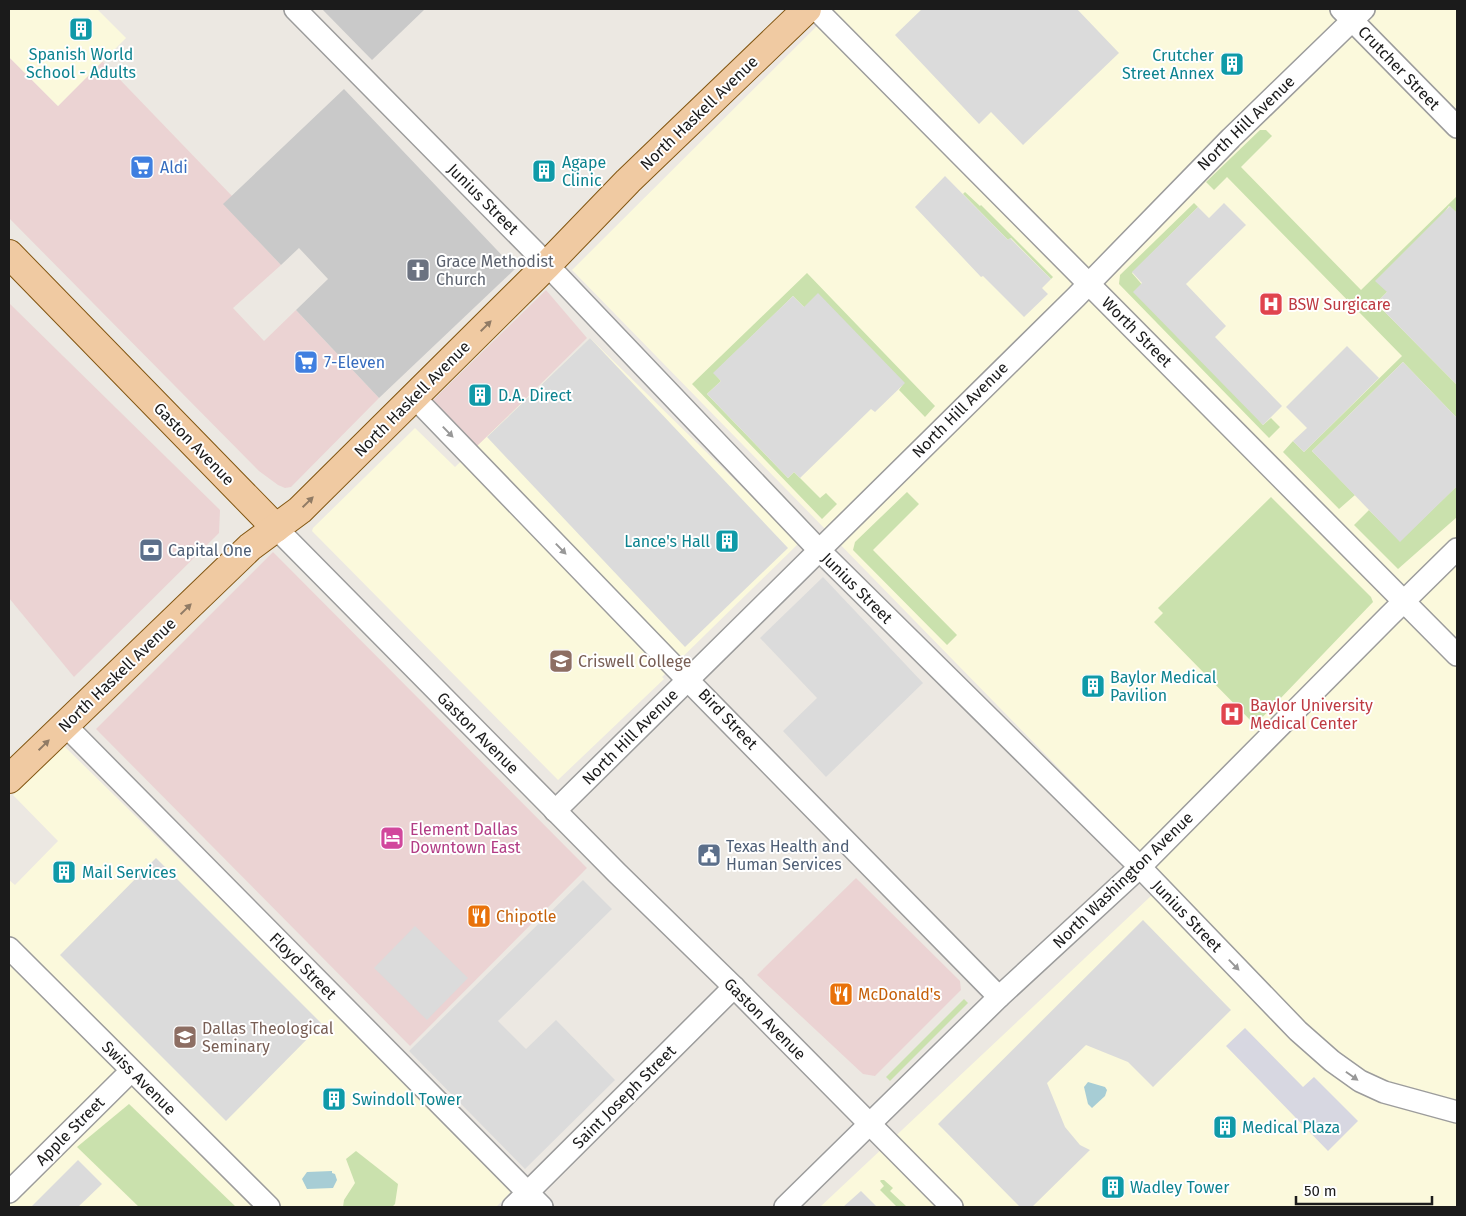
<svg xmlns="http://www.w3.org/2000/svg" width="1466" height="1216" viewBox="0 0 1466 1216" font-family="'Fira Sans',sans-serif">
<rect width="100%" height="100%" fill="#ece8e2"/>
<g fill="#ebd3d3">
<path d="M9,57L58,106L102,61L232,196L224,204L281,265L233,308L264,341L296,310L379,398L291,487L285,488L278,485L259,471L9,218Z"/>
<path d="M546,290L587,338L474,450L431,402Z"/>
<path d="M9,303L220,510L219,533L74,677L9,598Z"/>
<path d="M273,552L587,868L410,1046L96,729Z"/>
<path d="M856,878L960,981L961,990L875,1076L863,1074L757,975Z"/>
</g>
<g fill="#fbf9dc">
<path d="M9,9H97L126,38L58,106L9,57Z"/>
<path d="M834,9H1457V1207H820L1168,880L572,270Z"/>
<path d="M590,338L799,543L662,677L664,679L558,780L312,531L313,528L415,428L455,467Z"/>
<path d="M64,746L515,1188L496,1207H9V880L15,885L58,841L13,795Z"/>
</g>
<g fill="#c9c9c9">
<path d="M322,9H425L372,60Z"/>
<path d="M344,89L515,269L379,398L296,310L328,279L299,248L281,265L223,204Z"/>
</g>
<g fill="#cae1ad">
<path d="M1260,130H1266L1272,136L1241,167L1361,290L1457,196V213L1449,206L1387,292L1376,303L1457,385V418L1403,362L1312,451L1355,495L1339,509L1283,452L1293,441L1304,452L1402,356L1227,177L1214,190L1206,182Z"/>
<path d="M965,192L980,206L981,205L1053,277L1051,279L1011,238L1008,240L963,194Z"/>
<path d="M1194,203L1198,207L1132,273L1263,425L1271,418L1280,427L1269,438L1119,284L1120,275Z"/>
<path d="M807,273L935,406L925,417L899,390L904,383L804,307L793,296L714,373L721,381L707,394L788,478L794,472L820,498L826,493L837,504L822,519L692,384Z"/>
<path d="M1457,486V517L1398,569L1354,525L1369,510L1400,541Z"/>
<path d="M907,492L919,504L873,550L957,635L947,645L853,550L855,542Z"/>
<path d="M1271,497L1371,597L1373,602L1255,725L1154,622L1163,613L1158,608Z"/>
<path d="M964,999L968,1003L890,1081L886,1077Z"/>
<path d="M129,1104L236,1207H139L77,1147Z"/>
<path d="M356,1151L398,1184L395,1204L392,1207H343L344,1200L355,1183L346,1159Z"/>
<path d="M881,1180H884L893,1188L890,1191L907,1207H897L880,1190L884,1186L880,1181Z"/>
</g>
<g fill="#dbdbdb">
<path d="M922,9H1077L1119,53L1023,145L991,112L979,124L895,35Z"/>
<path d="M945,176L1008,240L1010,238L1051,279L1042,288L1048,294L1024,317L983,276L981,277L915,207Z"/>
<path d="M1224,203L1246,225L1186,284L1226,326L1215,337L1282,406L1263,425L1133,292L1142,283L1132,272L1198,207L1209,218Z"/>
<path d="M1450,206L1457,213V385L1376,303L1387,292L1375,281Z"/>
<path d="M818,293L905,383L875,412L871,409L800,478L794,472L788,478L707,394L721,381L713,373L793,296L804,307Z"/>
<path d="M590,338L788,548L685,647L487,437Z"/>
<path d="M1347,346L1379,378L1304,452L1293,441L1307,428L1286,407Z"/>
<path d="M1403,362L1457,418V486L1400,542L1312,451Z"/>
<path d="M823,577L923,683L826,777L783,731L817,698L760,638Z"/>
<path d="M156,858L322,1024L226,1121L60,955Z"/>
<path d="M583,880L612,909L498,1021L526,1049L556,1020L615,1080L525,1169L409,1051Z"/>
<path d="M1143,920L1231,1010L1153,1087L1128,1062L1086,1045L1047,1083L1065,1127L1080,1145L1090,1150L1032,1207H1020L938,1124Z"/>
<path d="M415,926L468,978L427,1020L374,968Z"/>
<path d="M78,1160L102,1184L78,1207H31Z"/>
<path d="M861,1191L877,1207H843Z"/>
</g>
<path fill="#d7d7e1" d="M1245,1028L1303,1087L1314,1077L1358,1121L1328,1151L1226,1046Z"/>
<g fill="#a7cdd5">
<path d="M1088,1082L1105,1087L1107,1090L1105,1096L1092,1108L1088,1104L1084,1087Z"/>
<path d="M332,1171V1173L335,1174L337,1180L333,1188L307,1189L302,1179L307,1172Z"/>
</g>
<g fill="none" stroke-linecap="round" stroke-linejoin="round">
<g stroke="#9c9c9c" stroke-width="24">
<g id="minor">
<path d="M295,9L535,252L819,550L1140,867L1298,1031L1332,1061L1360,1081L1384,1092L1457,1112"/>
<path d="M816,9L1457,655"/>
<path d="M1341,9L1457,127"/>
<path d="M414,397L669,661L999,997"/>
<path d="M276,528L617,873L734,987L952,1207"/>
<path d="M65,725L542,1207"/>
<path d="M555,811L1076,297L1231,138L1364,9"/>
<path d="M9,948L269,1207"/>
<path d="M9,1192L131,1071"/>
<path d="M513,1207L734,987"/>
<path d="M785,1207L999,997L1140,867L1389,616L1457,549"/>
</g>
</g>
<g stroke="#825611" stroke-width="30">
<g id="major">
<path d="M9,254L276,528"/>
<path d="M9,779L250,547L300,510L547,265L628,181L807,9"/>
</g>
</g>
<use href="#minor" stroke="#fff" stroke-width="21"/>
<use href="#major" stroke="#f0caa2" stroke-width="28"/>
</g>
<defs><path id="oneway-solid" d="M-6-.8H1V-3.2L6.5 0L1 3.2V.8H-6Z" transform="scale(1.25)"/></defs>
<g fill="#907b65">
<use href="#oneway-solid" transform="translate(486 326) rotate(-45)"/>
<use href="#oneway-solid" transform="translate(308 502) rotate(-44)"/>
<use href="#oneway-solid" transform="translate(186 609) rotate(-44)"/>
<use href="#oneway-solid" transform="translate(44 745) rotate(-44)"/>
</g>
<g fill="#989898">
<use href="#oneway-solid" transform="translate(448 432) rotate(46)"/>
<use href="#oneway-solid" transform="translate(561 549) rotate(46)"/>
<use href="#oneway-solid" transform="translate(1234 965) rotate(46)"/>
<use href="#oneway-solid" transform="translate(1352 1076) rotate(35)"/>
</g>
<defs>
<g id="building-square" transform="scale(1.25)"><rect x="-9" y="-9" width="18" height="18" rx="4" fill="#0f9aa8" stroke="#fff"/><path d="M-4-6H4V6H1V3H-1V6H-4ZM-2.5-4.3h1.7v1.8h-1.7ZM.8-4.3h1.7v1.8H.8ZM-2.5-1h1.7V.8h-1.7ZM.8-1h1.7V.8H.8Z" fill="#fff"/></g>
<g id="supermarket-square" transform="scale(1.25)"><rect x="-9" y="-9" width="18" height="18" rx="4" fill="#3f7fe0" stroke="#fff"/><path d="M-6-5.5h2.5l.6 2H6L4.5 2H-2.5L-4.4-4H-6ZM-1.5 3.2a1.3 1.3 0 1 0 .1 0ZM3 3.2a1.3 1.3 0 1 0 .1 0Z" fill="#fff"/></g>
<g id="church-square" transform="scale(1.25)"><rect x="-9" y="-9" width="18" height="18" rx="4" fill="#6b7280" stroke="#fff"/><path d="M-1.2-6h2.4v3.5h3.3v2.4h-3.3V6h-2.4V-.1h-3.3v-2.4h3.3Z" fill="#fff"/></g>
<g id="hospital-square" transform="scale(1.25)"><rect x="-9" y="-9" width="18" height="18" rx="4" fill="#e0444e" stroke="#fff"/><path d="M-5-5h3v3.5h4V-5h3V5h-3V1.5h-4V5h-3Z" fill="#fff"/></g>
<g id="bank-square" transform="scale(1.25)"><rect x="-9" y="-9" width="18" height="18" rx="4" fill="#5c6f8a" stroke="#fff"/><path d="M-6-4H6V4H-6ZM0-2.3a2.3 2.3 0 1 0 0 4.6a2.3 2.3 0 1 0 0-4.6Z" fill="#fff"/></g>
<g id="university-square" transform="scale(1.25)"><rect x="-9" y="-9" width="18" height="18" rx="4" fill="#8d6e63" stroke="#fff"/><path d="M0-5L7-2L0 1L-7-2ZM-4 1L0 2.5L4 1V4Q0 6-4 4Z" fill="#fff"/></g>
<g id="hotel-square" transform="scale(1.25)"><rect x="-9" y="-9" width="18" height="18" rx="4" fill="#d1479c" stroke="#fff"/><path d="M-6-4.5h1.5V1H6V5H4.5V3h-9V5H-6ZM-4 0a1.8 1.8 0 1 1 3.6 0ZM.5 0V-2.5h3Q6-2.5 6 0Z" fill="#fff"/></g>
<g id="civic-square" transform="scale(1.25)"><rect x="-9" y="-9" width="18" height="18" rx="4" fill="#5c6f8a" stroke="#fff"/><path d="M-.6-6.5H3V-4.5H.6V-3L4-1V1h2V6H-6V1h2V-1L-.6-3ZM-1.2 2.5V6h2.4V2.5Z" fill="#fff"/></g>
<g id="restaurant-square" transform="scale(1.25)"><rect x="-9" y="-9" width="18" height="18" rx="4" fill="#e8710a" stroke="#fff"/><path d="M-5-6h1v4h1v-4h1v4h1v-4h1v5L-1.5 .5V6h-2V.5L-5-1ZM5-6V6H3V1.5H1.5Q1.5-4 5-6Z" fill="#fff"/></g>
</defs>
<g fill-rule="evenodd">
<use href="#building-square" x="81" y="29"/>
<use href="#building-square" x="1232" y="64"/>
<use href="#supermarket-square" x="142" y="167"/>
<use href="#building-square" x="544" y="171"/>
<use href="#church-square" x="418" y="270"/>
<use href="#hospital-square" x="1271" y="304"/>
<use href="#supermarket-square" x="306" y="362"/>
<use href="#building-square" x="480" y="395"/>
<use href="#building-square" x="727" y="541"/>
<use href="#bank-square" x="151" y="550"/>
<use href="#university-square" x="561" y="661"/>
<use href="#building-square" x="1093" y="686"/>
<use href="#hospital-square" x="1232" y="714"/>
<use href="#hotel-square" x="392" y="838"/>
<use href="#civic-square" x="709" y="855"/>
<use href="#building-square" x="64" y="872"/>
<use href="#restaurant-square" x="479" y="916"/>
<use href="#restaurant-square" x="841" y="994"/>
<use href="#university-square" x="185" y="1037"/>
<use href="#building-square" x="334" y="1099"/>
<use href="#building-square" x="1225" y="1127"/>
<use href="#building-square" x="1113" y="1187"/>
</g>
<g text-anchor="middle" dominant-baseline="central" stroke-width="4" stroke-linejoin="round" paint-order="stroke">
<g font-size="16" fill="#0d838f" stroke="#fff" text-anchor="start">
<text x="81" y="54" text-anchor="middle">Spanish World<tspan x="81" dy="18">School - Adults</tspan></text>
<text x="1214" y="55" text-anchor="end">Crutcher<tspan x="1214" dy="18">Street Annex</tspan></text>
<text x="562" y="162">Agape<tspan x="562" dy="18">Clinic</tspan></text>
<text x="498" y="395">D.A. Direct</text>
<text x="710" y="541" text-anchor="end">Lance's Hall</text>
<text x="1110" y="677">Baylor Medical<tspan x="1110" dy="18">Pavilion</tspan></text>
<text x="82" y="872">Mail Services</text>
<text x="352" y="1099">Swindoll Tower</text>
<text x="1242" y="1127">Medical Plaza</text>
<text x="1130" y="1187">Wadley Tower</text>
</g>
<g font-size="16" fill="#1b1b1b" stroke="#fff">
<text transform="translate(1399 68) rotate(46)">Crutcher Street</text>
<text transform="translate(699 113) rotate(-44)">North Haskell Avenue</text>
<text transform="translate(1246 123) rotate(-44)">North Hill Avenue</text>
<text transform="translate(483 199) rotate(45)">Junius Street</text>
<text transform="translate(1137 332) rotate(45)">Worth Street</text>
<text transform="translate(412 399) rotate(-45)">North Haskell Avenue</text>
<text transform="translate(960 410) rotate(-45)">North Hill Avenue</text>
<text transform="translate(194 444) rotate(46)">Gaston Avenue</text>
<text transform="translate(857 588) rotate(45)">Junius Street</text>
<text transform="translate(117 675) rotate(-44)">North Haskell Avenue</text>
<text transform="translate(728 719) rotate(46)">Bird Street</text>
<text transform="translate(478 733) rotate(45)">Gaston Avenue</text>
<text transform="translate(630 737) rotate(-45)">North Hill Avenue</text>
<text transform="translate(1123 880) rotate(-44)">North Washington Avenue</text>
<text transform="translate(1187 916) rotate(46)">Junius Street</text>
<text transform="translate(303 966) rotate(45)">Floyd Street</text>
<text transform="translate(765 1019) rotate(45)">Gaston Avenue</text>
<text transform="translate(139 1078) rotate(45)">Swiss Avenue</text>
<text transform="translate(624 1097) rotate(-45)">Saint Joseph Street</text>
<text transform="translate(70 1131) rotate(-45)">Apple Street</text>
</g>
<g font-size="16" fill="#366cbe" stroke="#fff" text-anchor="start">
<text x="160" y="167">Aldi</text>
<text x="324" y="362">7-Eleven</text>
</g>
<g font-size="16" fill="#5b616d" stroke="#fff" text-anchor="start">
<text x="436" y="261">Grace Methodist<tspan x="436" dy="18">Church</tspan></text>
</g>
<g font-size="16" fill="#be3a42" stroke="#fff" text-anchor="start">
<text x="1288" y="304">BSW Surgicare</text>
<text x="1250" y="705">Baylor University<tspan x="1250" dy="18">Medical Center</tspan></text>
</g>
<g font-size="16" fill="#4e5e75" stroke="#fff" text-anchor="start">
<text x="168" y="550">Capital One</text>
<text x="726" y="846">Texas Health and<tspan x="726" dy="18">Human Services</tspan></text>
</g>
<g font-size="16" fill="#785e54" stroke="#fff" text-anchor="start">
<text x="578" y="661">Criswell College</text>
<text x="202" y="1028">Dallas Theological<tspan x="202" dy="18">Seminary</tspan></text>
</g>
<g font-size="16" fill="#b23c85" stroke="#fff" text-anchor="start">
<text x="410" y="829">Element Dallas<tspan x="410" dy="18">Downtown East</tspan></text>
</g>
<g font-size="16" fill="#c56008" stroke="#fff" text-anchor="start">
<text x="496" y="916">Chipotle</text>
<text x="858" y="994">McDonald's</text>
</g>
</g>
<rect width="1466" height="1216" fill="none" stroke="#1b1b1b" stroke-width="20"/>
<path d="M1296 1196v8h136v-8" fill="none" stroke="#1b1b1b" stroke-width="2.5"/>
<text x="1304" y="1196" font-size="15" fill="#1b1b1b" stroke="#ffffff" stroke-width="4" paint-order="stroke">50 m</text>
</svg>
